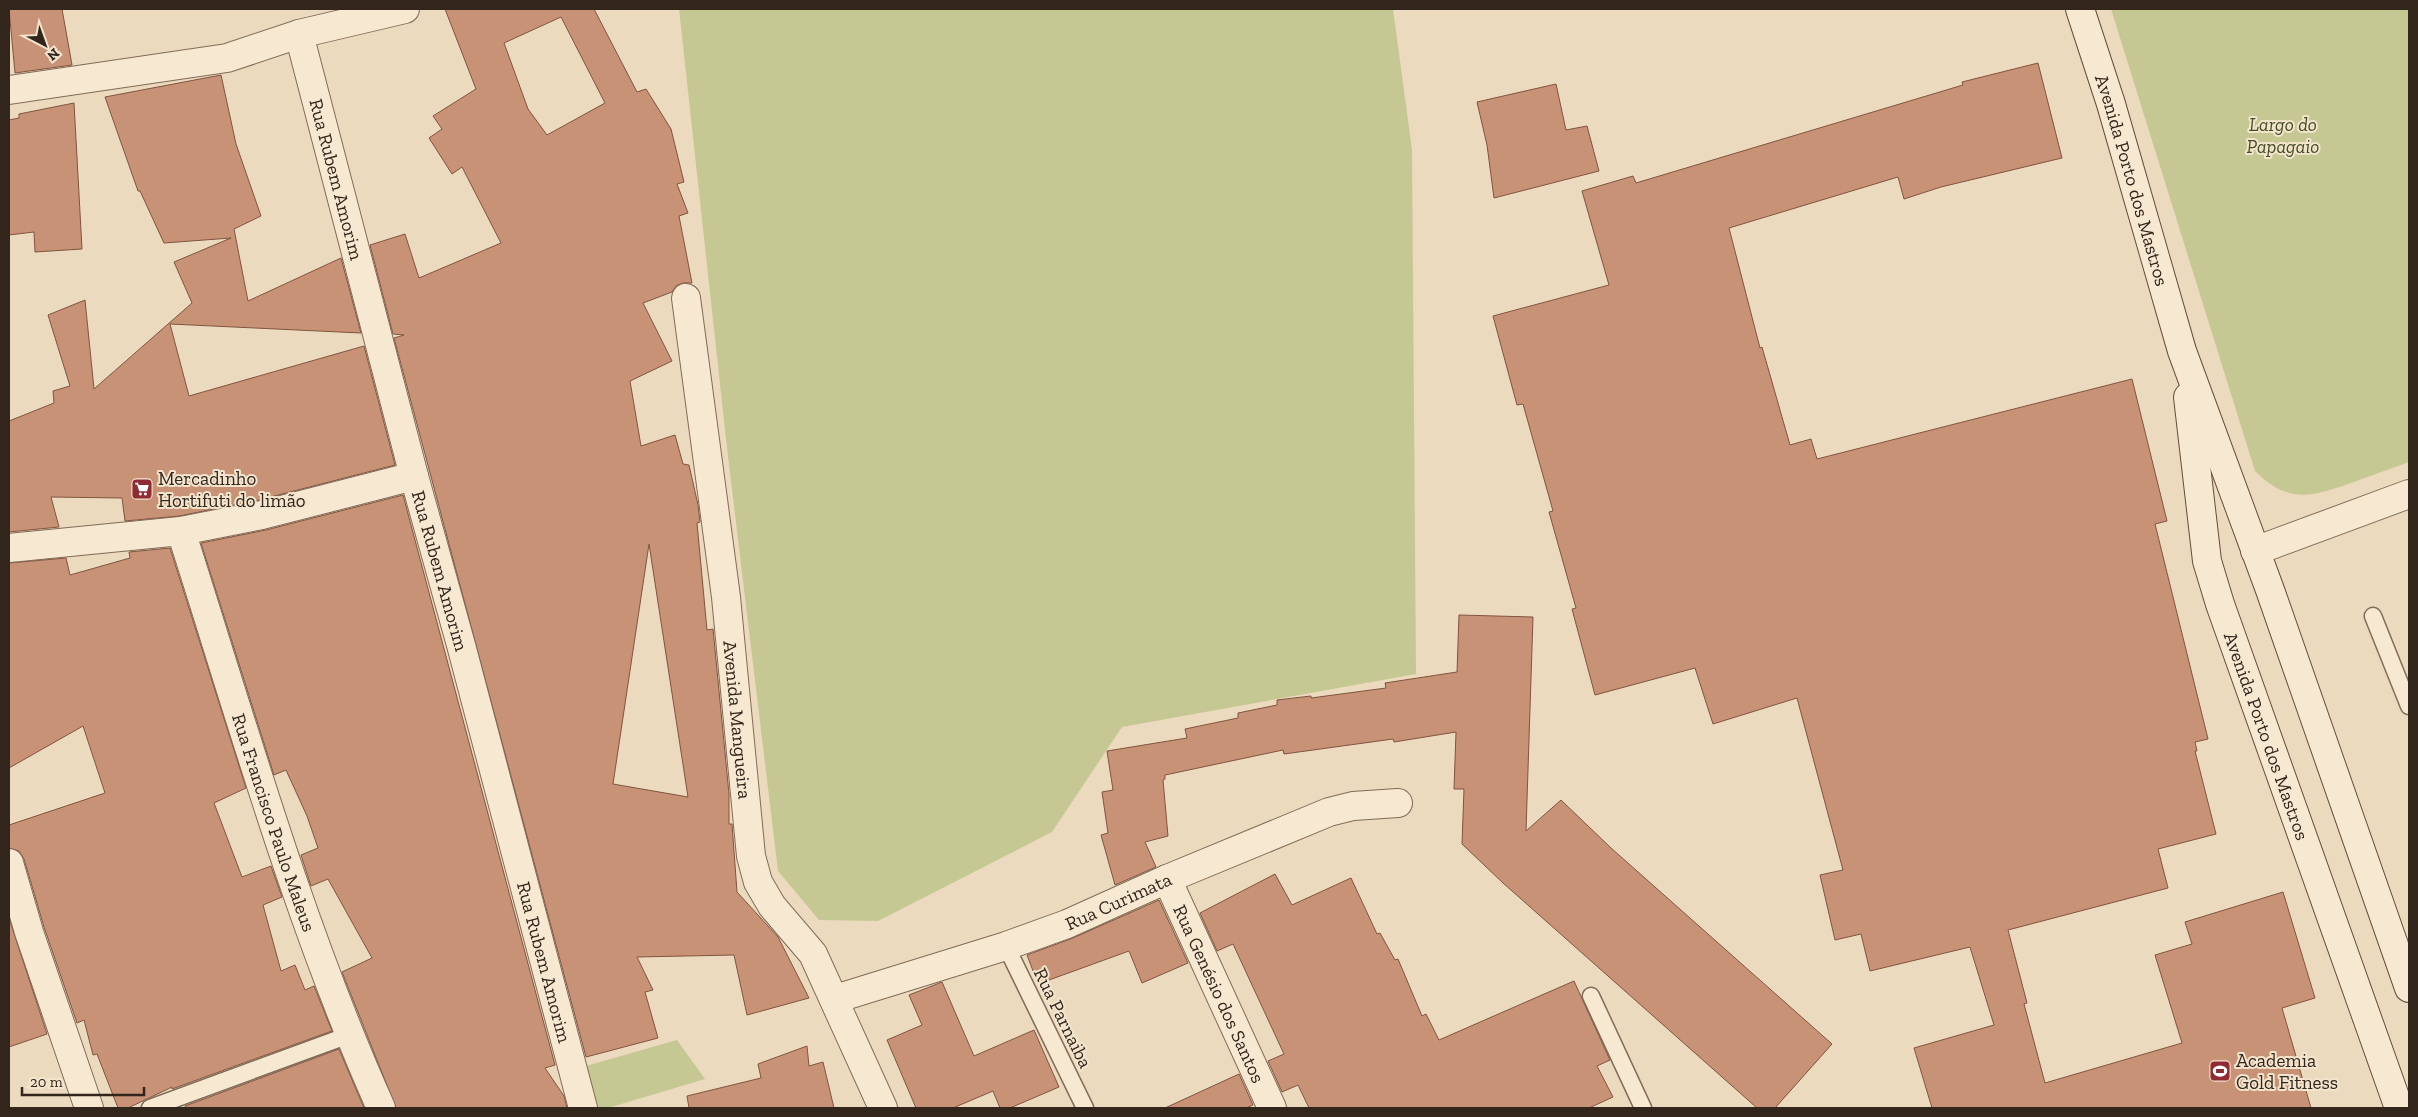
<svg xmlns="http://www.w3.org/2000/svg" width="2418" height="1117" viewBox="0 0 2418 1117" font-family="'Zilla Slab',serif">
<rect width="100%" height="100%" fill="#ebdabe"/>
<g fill="#c6c893">
<path d="M679,9H1393L1412,150L1416,674L1122,727L1052,832L878,921L819,920L778,871L727,448Z"/>
<path d="M2111,9H2409V462C2390,469 2370,476 2351,483C2311,497 2288,504 2255,471Z"/>
<path d="M677,1040L705,1079L608,1108H594L586,1066Z"/>
</g>
<g fill="#c89276" stroke="#80543f" fill-rule="evenodd">
<path d="M9,9H62L72,65L15,73Z"/>
<path d="M445,9H594L637,92L646,89L671,129L684,182L677,184L688,213L679,216L692,283H683L676,286L672,292L643,303L672,361L630,381L641,446L675,435L683,464L689,465L698,505L700,522L697,523L707,630L713,629L729,794V824H732L737,892L778,937L809,998L747,1015L734,955L637,957L653,990L645,992L658,1038L586,1057L394,338L404,335L393,334L370,245L405,234L419,278L501,243L462,167L452,174L429,138L442,129L433,116L476,89ZM561,17L605,103L547,135L528,109L504,43ZM649,544L688,797L613,784Z"/>
<path d="M2038,63L2062,158L1941,187L1904,199L1898,177L1729,228L1760,348L1762,347L1790,445L1811,439L1817,459L2132,379L2167,521L2155,524L2208,739L2195,742L2197,751H2195L2216,834L2158,849L2168,888L2008,930L2027,1003L2024,1004L2045,1083L2182,1043L2155,955L2192,944L2185,922L2283,892L2315,998L2282,1008L2311,1108H1932L1914,1048L1994,1025L1970,947L1870,971L1861,934L1835,940L1820,875L1843,870L1797,698L1713,724L1695,668L1595,695L1572,609L1576,608L1549,512L1553,511L1523,404L1517,405L1493,316L1609,285L1582,191L1633,176L1636,183L1963,85L1962,82Z"/>
<path d="M221,75L236,144L261,216L234,229L248,301L341,258L361,333L170,324L189,396L364,346L395,465L259,500L179,516L125,521L122,498L51,497L59,527L9,532V421L54,403L53,391L70,386L48,315L85,300L94,389L192,303L174,262L231,238L164,243L140,191H138L105,97Z"/>
<path d="M1556,84L1566,130L1587,126L1599,171L1494,198L1487,145L1477,102Z"/>
<path d="M74,103L82,249L35,252L34,232L9,235V120L19,118V114Z"/>
<path d="M403,495L555,1065L545,1068L564,1096L567,1108H396L342,972L372,958L328,879L311,886L301,855L318,848L307,816L286,770L274,775L201,543L266,530Z"/>
<path d="M170,548L246,788L214,803L242,877L271,866L282,897L263,905L281,971L295,965L305,990L314,986L332,1031L172,1089V1087L128,1108H118L97,1054L93,1055L84,1020L77,1023L44,927L24,859L19,851L9,848V825L105,793L83,726L9,768V563L66,558L70,575L130,558L129,552Z"/>
<path d="M1459,615L1533,617L1526,831L1561,800L1611,848L1832,1044L1775,1108H1757L1503,883L1462,844L1464,789H1454L1456,732L1394,742L1393,739L1284,754L1283,750L1165,775V779L1163,780L1168,836L1145,842L1156,867L1115,885L1101,835L1108,833L1102,792L1113,790L1107,751L1187,738L1185,729L1238,718V713L1277,705V700L1311,696V698L1386,688L1385,683L1457,672Z"/>
<path d="M1275,874L1292,905L1351,878L1377,934L1380,933L1395,960L1398,959L1422,1016L1426,1014L1439,1040L1574,981L1610,1060L1597,1066L1613,1097L1589,1108H1309L1298,1085L1282,1092L1268,1061L1284,1054L1233,944L1217,951L1200,913Z"/>
<path d="M1159,900L1188,963L1142,983L1129,951L1038,984L1027,955L1073,938Z"/>
<path d="M9,918L47,1034L9,1047Z"/>
<path d="M942,982L974,1056L1034,1030L1059,1087L1010,1108H1000L993,1091L953,1108H916L887,1040L922,1025L909,995Z"/>
<path d="M807,1046L809,1066L823,1062L834,1108H689L687,1096L761,1078L758,1064Z"/>
<path d="M339,1049L364,1108H186L185,1106Z"/>
<path d="M1239,1074L1253,1105L1246,1108H1165Z"/>
</g>
<g fill="none" stroke-linecap="round" stroke-linejoin="round">
<g stroke="#826b58" stroke-width="19">
<g id="service">
<path d="M2373,616L2409,706"/>
<path d="M1006,946L1085,1108"/>
<path d="M1591,996L1643,1108"/>
<path d="M150,1108L349,1035"/>
</g>
</g>
<g stroke="#826b58" stroke-width="30">
<g id="minor">
<path id="s1" d="M299,34L414,476L461,645L583,1108"/>
<path d="M9,90L227,58L299,34L405,9"/>
<path id="s2" d="M686,298L726,597L751,856L758,882L772,906L813,954L883,1108"/>
<path id="s3" d="M181,531C243,725 298,922 381,1108"/>
<path d="M9,548L181,531L262,515L414,476"/>
<path d="M2255,551L2409,494"/>
<path d="M9,863L29,932L89,1108"/>
<path id="s4" d="M1167,879L1272,1108"/>
<path id="s5" d="M835,999L1006,946L1067,924L1167,879L1329,812L1353,806L1398,803"/>
</g>
</g>
<g stroke="#644d3b" stroke-width="30">
<g id="secondary">
<path id="s6" d="M2080,9L2111,104L2182,351L2270,590L2409,988"/>
<path id="s7" d="M2188,397L2207,561L2220,604L2399,1108"/>
</g>
</g>
<use href="#service" stroke="#f7e9d1" stroke-width="16"/>
<use href="#minor" stroke="#f7e9d1" stroke-width="28"/>
<use href="#secondary" stroke="#f7e9d1" stroke-width="28"/>
</g>
<defs>
<g id="supermarket-square" transform="scale(1.125)"><rect x="-9" y="-9" width="18" height="18" rx="4" fill="#8e2b33" stroke="#f3e5cd"/><path d="M-6-5.5h2.5l.6 2H6L4.5 2H-2.5L-4.4-4H-6ZM-1.5 3.2a1.3 1.3 0 1 0 .1 0ZM3 3.2a1.3 1.3 0 1 0 .1 0Z" fill="#fff"/></g>
<g id="stadium-square" transform="scale(1.125)"><rect x="-9" y="-9" width="18" height="18" rx="4" fill="#8e2b33" stroke="#f3e5cd"/><path d="M0-5a6.5 5 0 1 0 0 10a6.5 5 0 1 0 0-10ZM-3.5-1.8h7v3.6h-7Z" fill="#fff"/></g>
</defs>
<g fill-rule="evenodd">
<use href="#supermarket-square" x="142" y="489"/>
<use href="#stadium-square" x="2220" y="1071"/>
</g>
<g text-anchor="middle" dominant-baseline="central" stroke-width="4" stroke-linejoin="round" paint-order="stroke">
<g font-size="19" font-style="italic" fill="#464e23" stroke="#f3e5cd">
<text x="2283" y="124">Largo do<tspan x="2283" dy="22">Papagaio</tspan></text>
</g>
<g font-size="19" fill="#32251c" stroke="#f3e5cd">
<text stroke="none"><textPath href="#s1" startOffset="150">Rua Rubem Amorim</textPath></text>
<text stroke="none"><textPath href="#s6" startOffset="179">Avenida Porto dos Mastros</textPath></text>
<text stroke="none"><textPath href="#s1" startOffset="555">Rua Rubem Amorim</textPath></text>
<text stroke="none"><textPath href="#s2" startOffset="425">Avenida Mangueira</textPath></text>
<text stroke="none"><textPath href="#s7" startOffset="350">Avenida Porto dos Mastros</textPath></text>
<text stroke="none"><textPath href="#s3" startOffset="306">Rua Francisco Paulo Maleus</textPath></text>
<text stroke="none"><textPath href="#s5" startOffset="300">Rua Curimata</textPath></text>
<text stroke="none"><textPath href="#s1" startOffset="960">Rua Rubem Amorim</textPath></text>
<text stroke="none"><textPath href="#s4" startOffset="126">Rua Genésio dos Santos</textPath></text>
<text transform="translate(1063 1018) rotate(64)">Rua Parnaiba</text>
</g>
<g font-size="19" fill="#32251c" stroke="#f3e5cd" text-anchor="start">
<text x="158" y="478">Mercadinho<tspan x="158" dy="22">Hortifuti do limão</tspan></text>
<text x="2236" y="1060">Academia<tspan x="2236" dy="22">Gold Fitness</tspan></text>
</g>
</g>
<rect width="2418" height="1117" fill="none" stroke="#32251c" stroke-width="20"/>
<g transform="translate(45 45) rotate(139)" stroke="#f3e5cd" stroke-width="4" paint-order="stroke">
<path d="M0-4L9 19L0 12L-9 19Z" fill="#32251c"/>
<text y="-8" font-size="14" font-weight="bold" text-anchor="middle" fill="#32251c">N</text>
</g>
<path d="M22 1087v8h122v-8" fill="none" stroke="#32251c" stroke-width="2.5"/>
<text x="30" y="1087" font-size="15" fill="#32251c" stroke="#f3e5cd" stroke-width="4" paint-order="stroke">20 m</text>
</svg>
